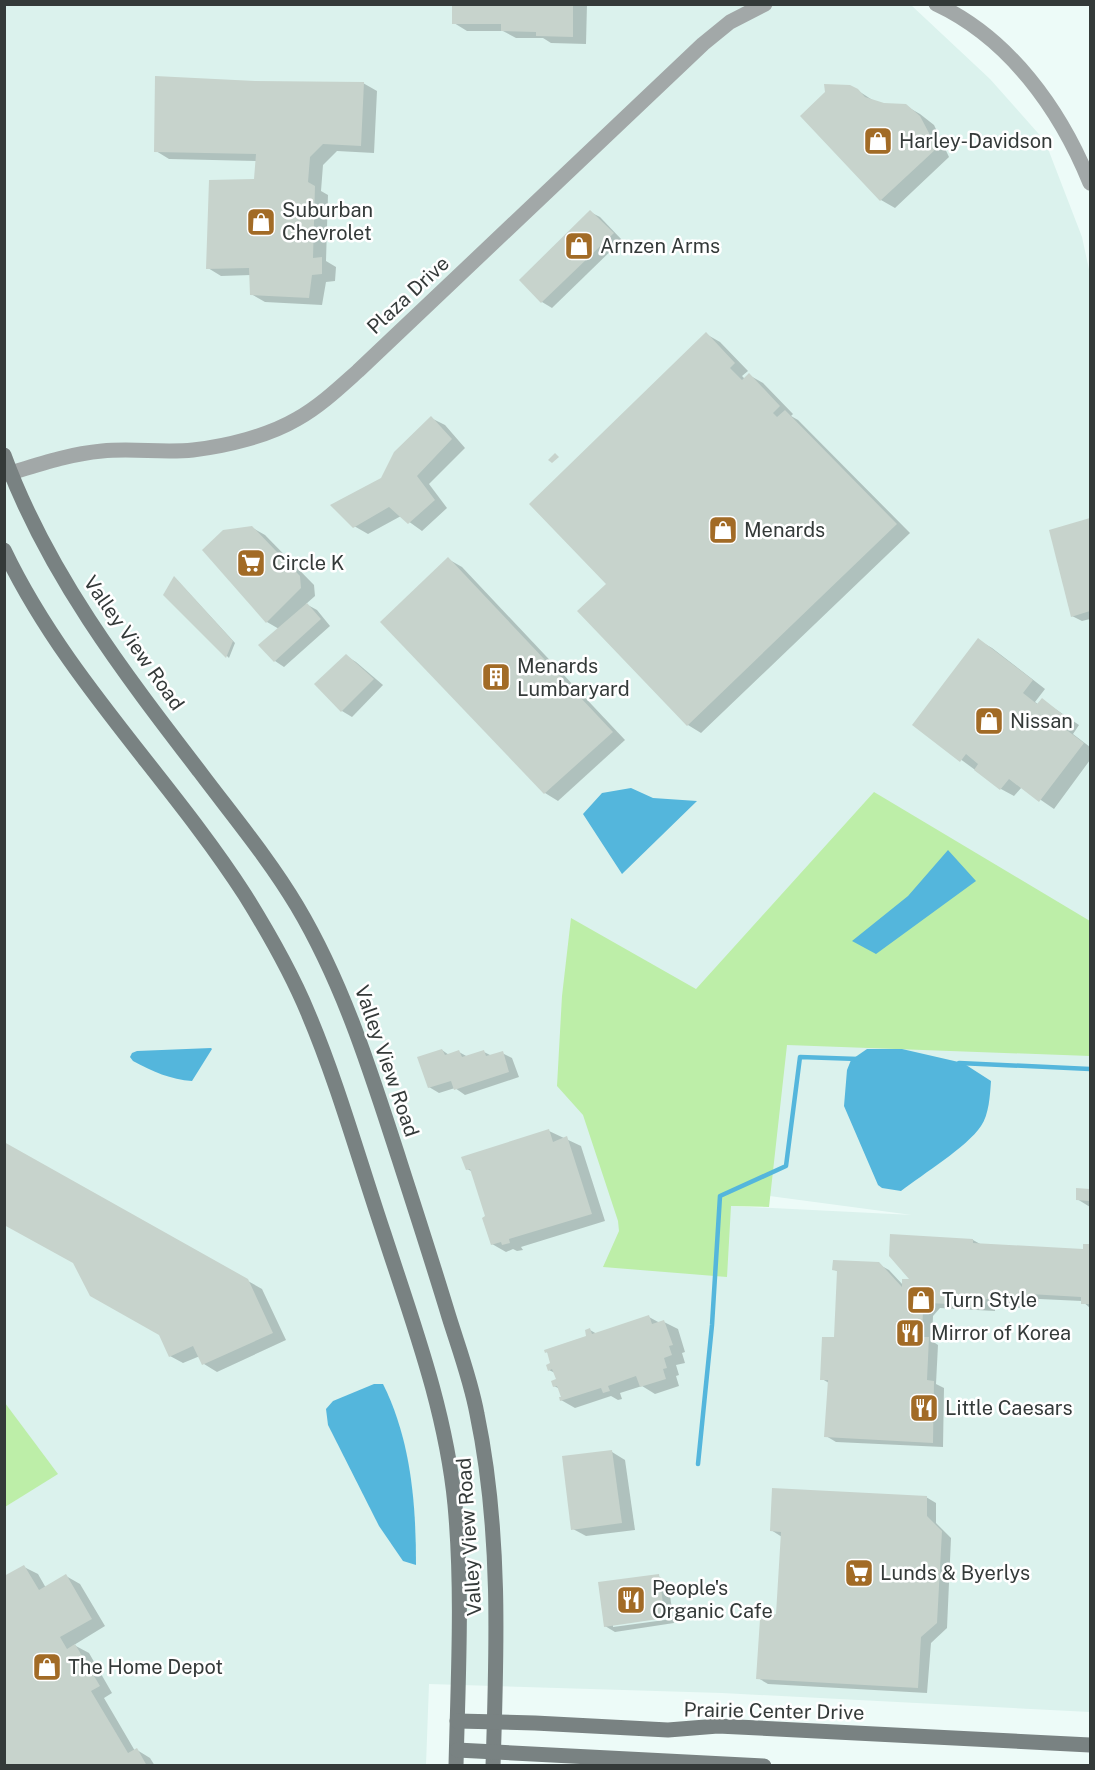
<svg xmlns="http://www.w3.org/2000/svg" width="1095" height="1770" viewBox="0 0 1095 1770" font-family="'Public Sans',sans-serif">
<rect width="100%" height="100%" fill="#edfbf8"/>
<path fill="#dbf2ed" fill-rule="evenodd" d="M5,5H911L990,79L1045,141L1082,237L1090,274V1712L722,1693L429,1684L426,1765L5,1766V1507L57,1473L4,1409ZM731,1191L912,1215H913L731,1206Z"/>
<g fill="#bdeea8">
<path d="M874,792L1090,921V1056L787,1045L769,1207L731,1206L727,1277L603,1267L619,1231L618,1221L583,1115L557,1086L562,996L571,918L696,989Z"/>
<path d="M5,1403L58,1474L5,1507L4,1404Z"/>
</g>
<g fill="#54b6dc">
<path d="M631,788L653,798L697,801L622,874L583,814L602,793Z"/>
<path d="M948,850L976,881L876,954L852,941L908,896Z"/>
<path d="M211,1048L212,1049L192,1081C171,1080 152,1071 133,1061L130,1057L132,1053L137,1051Z"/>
<path d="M867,1049H902L963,1063L991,1081C990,1095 989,1115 981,1126C967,1147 923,1174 901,1191L882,1188L878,1185L844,1106L847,1070L851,1060Z"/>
<path d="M374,1384H383C411,1440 416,1504 416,1565L403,1561L379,1526L328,1425L326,1409L333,1401Z"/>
</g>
<g fill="#0003" fill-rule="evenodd">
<path d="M454,4H587L586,44L551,43L543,38H516L503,31H467L454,23Z"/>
<path d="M255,82L363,83L377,91L374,153L337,151L323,165L321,191L328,195L326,261L336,267L335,281L326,282L322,305L265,302L251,294V275L221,276L208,268L255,181L257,161L169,159L156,151Z"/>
<path d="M857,90L874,101L884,104L906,106L920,114L934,125L949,157L895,208L881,200L802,116Z"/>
<path d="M590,212L600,217L622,240L552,308L542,302L521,280Z"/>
<path d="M706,334L720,342L748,371L742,376L745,379L749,375L763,383L793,414L791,416L798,420L910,533L701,733L688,725L579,611L608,584Z"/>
<path d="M431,418L445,425L465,448L429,484L447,508L422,531L401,516L368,534L354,526L382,479Z"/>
<path d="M1090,520V619L1082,621L1072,616L1051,531Z"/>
<path d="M251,527L265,535L314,585L315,596L306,604L317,610L330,626L284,667L275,661L279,629L267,622Z"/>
<path d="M448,559L462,567L625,740L558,801L545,793L382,622Z"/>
<path d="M177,580L235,643L229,658L165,595Z"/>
<path d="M978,640L992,648L1045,689L1035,702L1039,705L1042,700L1079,725L1073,734L1090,747V760L1054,809L1022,787L1014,796L1001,789L914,725Z"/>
<path d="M346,656L356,662L383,685L352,717L342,711Z"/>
<path d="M442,1050L449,1055L459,1052L468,1057L484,1052L492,1056L502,1053L512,1058L519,1077L465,1095L455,1088L439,1093L429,1087Z"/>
<path d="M549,1131L581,1146L605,1221L521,1247L523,1250L517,1251L513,1249L506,1252L492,1244L487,1217L473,1172L467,1169Z"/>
<path d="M4,1143L262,1289L286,1340L217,1372L204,1364L200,1356L183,1363L170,1356L160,1334L75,1263Z"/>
<path d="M1078,1190H1090V1207L1077,1199Z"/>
<path d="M973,1240L982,1245L1084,1250V1245L1090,1246V1308L1082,1301L1039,1299L1038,1307L1012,1308L1006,1305L995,1304V1311L940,1308L933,1316L932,1341L938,1345L936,1384L944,1388L943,1447L836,1442L826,1436L829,1383L822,1379L835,1339L838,1272L834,1269L878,1264L889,1270L903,1285Z"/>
<path d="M649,1317L660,1323L664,1322L678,1329L685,1352L682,1353L685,1363L676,1365L679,1375L676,1376L679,1386L655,1394L642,1386L620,1393L622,1399L618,1400L611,1396L575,1408L561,1400L563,1398L560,1389L554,1386L557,1380L555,1373L549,1370L552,1364L549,1353L546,1352L588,1337L590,1330L597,1334Z"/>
<path d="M612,1452L625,1460L635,1530L586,1536L573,1529Z"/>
<path d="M926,1497L936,1503V1523L951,1538L947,1628L931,1643L927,1693L768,1684L758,1678L778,1615L782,1537L771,1530Z"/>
<path d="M24,1567L38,1574L46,1588L66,1576L80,1584L105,1626L74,1645L89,1653L112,1693L104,1698L135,1751L137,1750L150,1758L155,1766H4Z"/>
<path d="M658,1576L668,1582L674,1623L615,1632L605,1626ZM672,1616V1619L613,1627V1624Z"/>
</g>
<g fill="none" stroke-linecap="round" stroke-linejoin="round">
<g stroke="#54b6dc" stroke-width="4.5">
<path d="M959,1063L1090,1069"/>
<path d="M698,1464L712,1325L720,1196L786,1166L800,1057L858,1059"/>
</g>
</g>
<g fill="#c7d3cc">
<path d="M452,4H573V37L536,36V32L501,31V24H452Z"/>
<path d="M155,76L255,81L364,82L361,146L323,144L310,157L308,182L315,186L313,258L322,257V274L312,275L309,298L250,295L249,268L206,269L209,180L254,179L256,154L154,152Z"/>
<path d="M824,84L850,85L858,89L865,97L884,103L906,104L920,116L929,133L936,149L880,201L800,116L825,92Z"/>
<path d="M590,210L614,233L541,303L519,280Z"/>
<path d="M706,332L735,363L730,368L742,380L749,373L780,406L773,413L777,417L785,410L897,524L687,726L577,611L606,584L529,504Z"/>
<path d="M431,416L452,439L417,476L435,500L408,524L389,507L353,528L330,505L381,478L394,452Z"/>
<path d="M555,453L559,457L552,463L548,460Z"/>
<path d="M1090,518V611L1071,617L1049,530Z"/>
<path d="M252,526L300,576L301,588L266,623L202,550L223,530Z"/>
<path d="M448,557L613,732L544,794L380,622Z"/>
<path d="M174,576L233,641L226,658L163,595Z"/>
<path d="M307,603L321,619L274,662L258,645Z"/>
<path d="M978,638L1033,680L1023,693L1037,704L1042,698L1066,717L1060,725L1084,743L1039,802L1009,779L1000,790L974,770L978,764L966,754L960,762L912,725Z"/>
<path d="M346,654L374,679L341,712L314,684Z"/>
<path d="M442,1049L445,1055L459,1050L462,1057L484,1050L486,1056L503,1051L509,1072L454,1090L451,1081L428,1088L417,1057Z"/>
<path d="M549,1129L553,1142L567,1136L592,1214L509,1239L510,1243L502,1245L501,1242L491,1245L482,1218L485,1216L470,1169L466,1170L461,1157Z"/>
<path d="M4,1142L248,1279L273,1333L202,1365L193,1346L169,1357L159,1335L90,1296L73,1263L4,1225Z"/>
<path d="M1076,1188L1090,1189V1201L1076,1200Z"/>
<path d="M890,1234L973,1239V1243L1083,1249V1244H1090V1304H1081V1297L1029,1294V1302L1001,1303L1000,1300L986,1299L985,1306L929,1303L923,1310L922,1337H929L927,1380L934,1381L933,1443L824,1437L828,1380H820L822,1337H834L837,1271L832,1270L833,1260L879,1262L902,1287V1279H909L889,1256Z"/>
<path d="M649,1315L652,1324L664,1320L673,1345L669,1346L672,1355L664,1358L667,1368L663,1369L666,1379L640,1387L636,1376L608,1386L610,1391L603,1393L601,1388L560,1401L559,1397H561L557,1386L553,1387L551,1381L556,1379L552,1369L548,1371L546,1365L550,1363L547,1352L545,1353L544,1350L586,1336L585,1330L590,1328L592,1334Z"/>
<path d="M612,1450L622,1523L571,1530L562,1456Z"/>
<path d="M772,1488L927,1496V1516L942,1531L937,1623L921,1637L918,1688L756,1679L760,1619L776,1614L781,1532L770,1531Z"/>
<path d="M24,1565L39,1590L66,1574L92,1619L60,1637L67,1649L75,1644L100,1686L91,1691L128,1753L137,1748L147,1766H4V1576Z"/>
<path d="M659,1574L665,1618L604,1627L598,1582Z"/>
</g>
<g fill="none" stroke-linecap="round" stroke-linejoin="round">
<g stroke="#a2a8a8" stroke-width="15">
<path d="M936,4C1009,38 1060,109 1090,183"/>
<path d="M4,475C37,465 68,454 102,451C132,448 163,453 193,450C227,446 268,436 297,419C320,406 339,388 358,371L703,44L730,22L765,4"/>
</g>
<g stroke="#798282" stroke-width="15">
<path d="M4,455C47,573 124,673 200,772C233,816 269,859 297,906C344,985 371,1073 399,1159C416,1212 433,1264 449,1317C459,1349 471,1381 477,1414C501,1529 497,1649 493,1766"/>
<path d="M4,550C65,678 169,777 245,895C268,932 291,972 308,1013C338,1084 359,1160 384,1234C413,1323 446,1411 455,1505C463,1591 458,1679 456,1766"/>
<path d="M457,1721L535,1723L668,1730L718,1726L1090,1745"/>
<path d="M457,1750L764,1766"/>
</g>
</g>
<defs>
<g id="shop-square" transform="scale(1.5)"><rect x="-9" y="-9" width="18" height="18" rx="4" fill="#a26b26" stroke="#fff"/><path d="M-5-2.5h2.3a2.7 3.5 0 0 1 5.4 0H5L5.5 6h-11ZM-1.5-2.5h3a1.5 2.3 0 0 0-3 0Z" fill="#fff"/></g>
<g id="supermarket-square" transform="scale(1.5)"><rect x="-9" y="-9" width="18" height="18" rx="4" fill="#a26b26" stroke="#fff"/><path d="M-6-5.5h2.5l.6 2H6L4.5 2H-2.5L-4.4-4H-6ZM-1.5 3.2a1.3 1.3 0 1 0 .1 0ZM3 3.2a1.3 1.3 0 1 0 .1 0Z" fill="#fff"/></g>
<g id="building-square" transform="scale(1.5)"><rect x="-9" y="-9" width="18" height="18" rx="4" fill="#a26b26" stroke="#fff"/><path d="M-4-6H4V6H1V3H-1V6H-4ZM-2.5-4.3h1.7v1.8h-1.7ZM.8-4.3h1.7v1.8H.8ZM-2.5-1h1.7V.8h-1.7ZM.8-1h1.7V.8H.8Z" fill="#fff"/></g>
<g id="restaurant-square" transform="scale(1.5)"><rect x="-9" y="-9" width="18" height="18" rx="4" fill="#a26b26" stroke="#fff"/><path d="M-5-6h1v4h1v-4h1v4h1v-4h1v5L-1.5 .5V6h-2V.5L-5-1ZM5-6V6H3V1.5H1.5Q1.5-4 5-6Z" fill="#fff"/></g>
</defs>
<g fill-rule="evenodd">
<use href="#shop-square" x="878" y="141"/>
<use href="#shop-square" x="261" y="222"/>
<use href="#shop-square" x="579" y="246"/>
<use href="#shop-square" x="723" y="530"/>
<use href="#supermarket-square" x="251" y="563"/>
<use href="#building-square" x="496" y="677"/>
<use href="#shop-square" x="989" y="721"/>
<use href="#shop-square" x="921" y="1300"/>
<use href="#restaurant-square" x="910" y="1333"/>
<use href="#restaurant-square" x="924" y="1408"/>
<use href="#supermarket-square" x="859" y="1573"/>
<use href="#restaurant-square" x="631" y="1600"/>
<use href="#shop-square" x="47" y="1667"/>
</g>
<g text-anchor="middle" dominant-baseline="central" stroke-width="5" stroke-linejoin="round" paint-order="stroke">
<g font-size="20" fill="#343a39" stroke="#fff" text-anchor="start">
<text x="899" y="141">Harley-Davidson</text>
<text x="282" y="210">Suburban<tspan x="282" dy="23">Chevrolet</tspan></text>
<text x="600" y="246">Arnzen Arms</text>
<text x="744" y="530">Menards</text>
<text x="272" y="563">Circle K</text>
<text x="517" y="666">Menards<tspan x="517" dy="23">Lumbaryard</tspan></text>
<text x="1010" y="721">Nissan</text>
<text x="942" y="1300">Turn Style</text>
<text x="931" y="1333">Mirror of Korea</text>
<text x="945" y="1408">Little Caesars</text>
<text x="880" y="1573">Lunds &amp; Byerlys</text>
<text x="652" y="1588">People's<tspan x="652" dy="23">Organic Cafe</tspan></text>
<text x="68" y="1667">The Home Depot</text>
</g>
<g font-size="20" fill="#343a39" stroke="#fff">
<text transform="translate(408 295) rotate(-43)">Plaza Drive</text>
<text transform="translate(134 643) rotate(55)">Valley View Road</text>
<text transform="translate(387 1061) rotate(71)">Valley View Road</text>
<text transform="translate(469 1537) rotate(-94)">Valley View Road</text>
<text transform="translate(774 1711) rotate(1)">Prairie Center Drive</text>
</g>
</g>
<rect width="1095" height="1770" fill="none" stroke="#343a39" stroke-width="12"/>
</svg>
